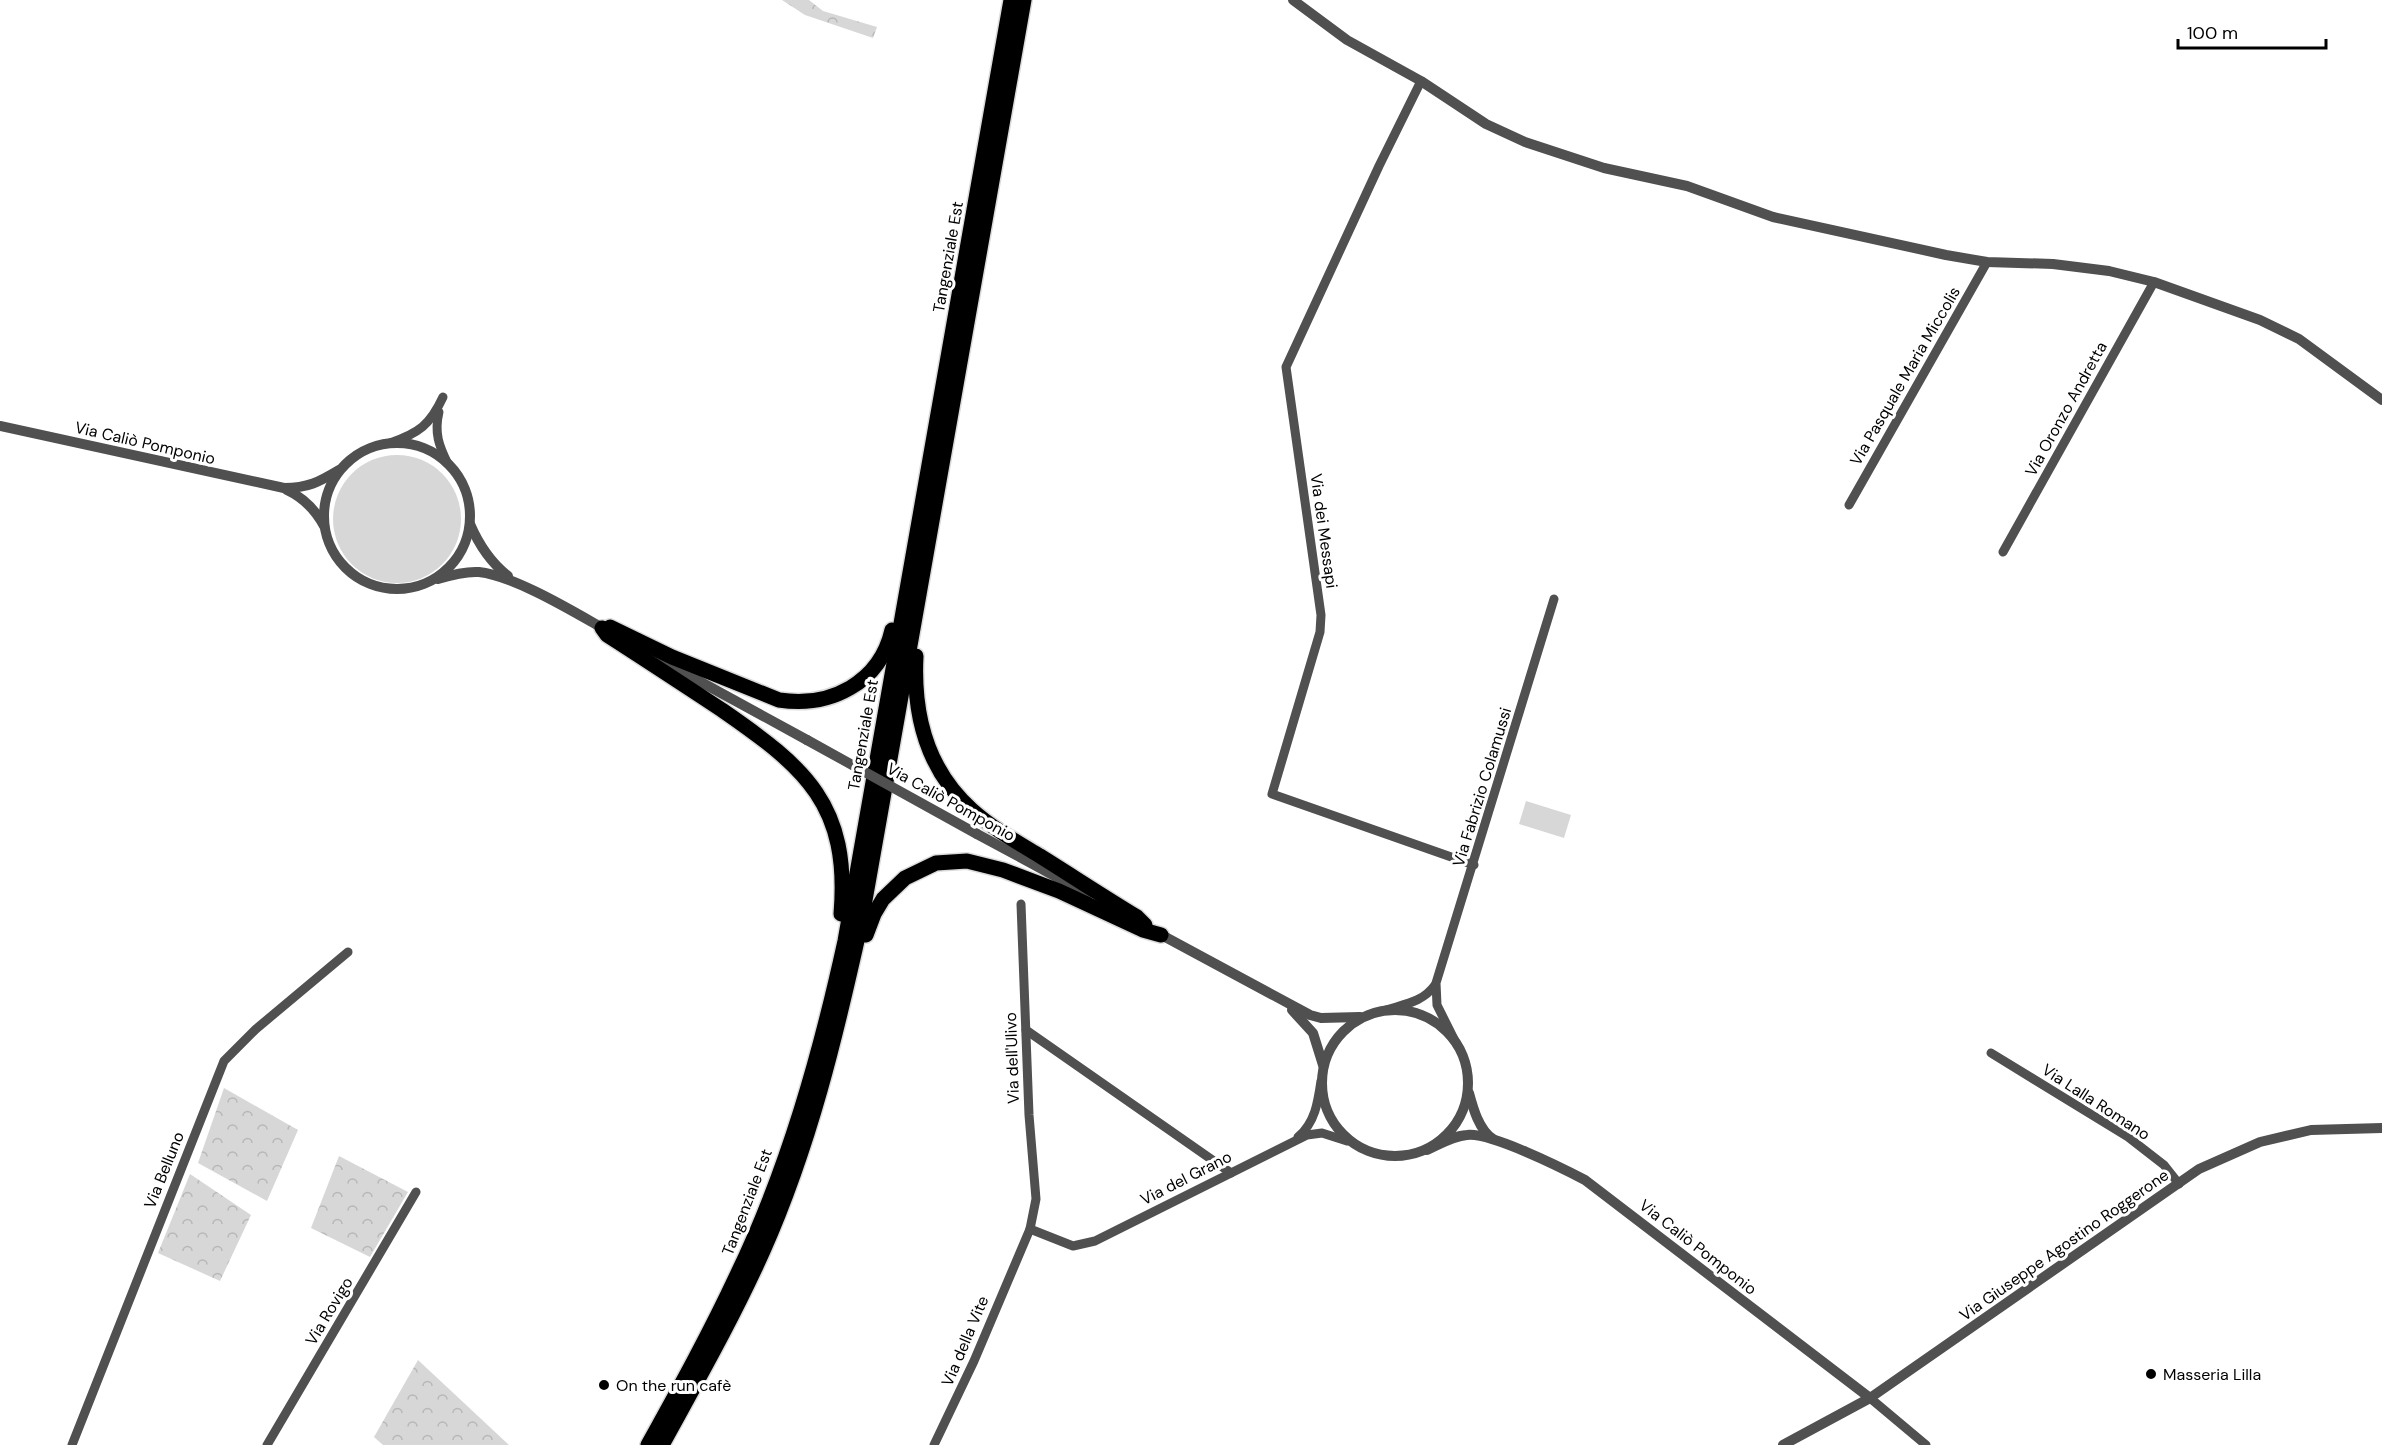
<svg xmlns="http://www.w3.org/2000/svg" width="2382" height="1445" viewBox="0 0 2382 1445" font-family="'DM Sans',sans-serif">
<defs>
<pattern id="forest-crowns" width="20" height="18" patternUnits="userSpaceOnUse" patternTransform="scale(1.5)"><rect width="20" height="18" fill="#d7d7d7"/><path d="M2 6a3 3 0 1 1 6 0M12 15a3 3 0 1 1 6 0" fill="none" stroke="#b7b7b7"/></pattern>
</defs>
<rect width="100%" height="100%" fill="#fff"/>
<g fill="#d7d7d7">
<circle cx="397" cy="519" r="64"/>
<path d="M1526,801L1571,815L1564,838L1519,824Z"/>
</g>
<g fill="url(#forest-crowns)">
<path d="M782,0H809L823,11L877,27L873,38L805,15Z"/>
<path d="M224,1088L298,1130L267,1201L198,1163Z"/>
<path d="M339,1156L408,1192L370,1257L311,1228Z"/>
<path d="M190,1174L251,1215L220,1281L158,1253Z"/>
<path d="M418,1360L509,1445H383L374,1437Z"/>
</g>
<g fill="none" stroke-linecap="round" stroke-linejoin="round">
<g stroke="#dbdbdb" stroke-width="18">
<g id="trunk">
<path d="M610,627L672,657L779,700C830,708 880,683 892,630"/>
<path d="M602,628L607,635C646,660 684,685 722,710C806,768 850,805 841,914"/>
<path d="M916,656C913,714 927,770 972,810C992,828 1017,842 1040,856C1072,876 1104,897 1137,917L1145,925"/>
<path d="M866,935L874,914L883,899L905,878L936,863L967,861L1003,870L1059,891L1143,930L1161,935"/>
<path d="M648,1445C679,1389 710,1333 737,1275C788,1169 820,1055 845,941L1011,0"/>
<path d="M662,1445C697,1381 733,1318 763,1251C810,1145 836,1036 861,923L1024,0"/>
</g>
</g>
<g stroke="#505050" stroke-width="9">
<path d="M1421,81L1379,166L1286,367L1321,615L1320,632L1272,794L1474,865"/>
<path d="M439,412C434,433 439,446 448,464"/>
<path d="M390,443C419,433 430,425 443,397"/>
<path d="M1849,505L1987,262"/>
<path d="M2003,552L2154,282"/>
<path d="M1386,1010C1405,1004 1423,1002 1435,985"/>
<path d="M1026,1030L1231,1173"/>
<path d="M1454,1039L1437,1005L1436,983L1554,599"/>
<path d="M1991,1053L2128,1137L2164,1165L2179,1184"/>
<path d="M1298,1137C1315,1123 1318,1102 1321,1081"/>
<path d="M1030,1229L1073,1246L1095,1241L1307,1135L1322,1133L1347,1141"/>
<path d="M1870,1398L1926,1445"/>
<path d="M72,1445L224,1061L256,1029L348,952"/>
<path d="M267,1445L416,1192"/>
<path d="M934,1445L974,1361L1030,1229L1036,1199L1029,1115L1021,904"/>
</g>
<g stroke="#505050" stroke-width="10">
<path d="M1293,0L1347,40L1421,81L1486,124L1525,142L1604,168L1687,186L1773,217L1946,255L1987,262L2053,264L2109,271L2154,282L2260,320L2299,339L2382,400"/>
<path d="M0,426L284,488C308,488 319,482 339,470"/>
<circle cx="397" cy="516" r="73"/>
<path d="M287,490C304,498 315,509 324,526"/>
<path d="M470,524C479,545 490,562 508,576"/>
<path d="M438,579C451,575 465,571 479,572C515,576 574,612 606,630"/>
<path d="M646,652L807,740"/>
<path d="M977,834L1088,894"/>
<path d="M1156,932L1310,1015L1321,1018L1360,1017"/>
<circle cx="1395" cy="1083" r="73"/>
<path d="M1292,1010L1313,1033L1323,1065"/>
<path d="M1469,1093C1473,1108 1479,1130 1493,1139"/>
<path d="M1427,1150C1440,1144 1453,1136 1467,1135C1490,1132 1562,1168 1585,1180L1870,1398"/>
<path d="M1783,1445L1870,1398L2199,1169L2260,1142L2311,1130L2382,1128"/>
</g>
<use href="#trunk" stroke="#000" stroke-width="15"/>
<path stroke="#505050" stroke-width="10" d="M807,740L977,834"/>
</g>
<g fill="#000" stroke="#fff" stroke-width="2">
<circle cx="2151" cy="1374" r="6"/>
<circle cx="604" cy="1385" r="6"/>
</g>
<g text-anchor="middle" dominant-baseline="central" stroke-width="6" stroke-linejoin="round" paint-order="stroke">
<g font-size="16" fill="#000" stroke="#fff">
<text transform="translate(948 257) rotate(-80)">Tangenziale Est</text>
<text transform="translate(1905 376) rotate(-60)">Via Pasquale Maria Miccolis</text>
<text transform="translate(2066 409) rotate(-61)">Via Oronzo Andretta</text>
<text transform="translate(145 443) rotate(13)">Via Caliò Pomponio</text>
<text transform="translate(1324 531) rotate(82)">Via dei Messapi</text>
<text transform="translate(863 735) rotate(-80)">Tangenziale Est</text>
<text transform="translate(1482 787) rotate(-73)">Via Fabrizio Colamussi</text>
<text transform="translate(951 802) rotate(29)">Via Caliò Pomponio</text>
<text transform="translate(1012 1058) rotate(-92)">Via dell'Ulivo</text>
<text transform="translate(2096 1102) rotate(33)">Via Lalla Romano</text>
<text transform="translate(164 1170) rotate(-68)">Via Belluno</text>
<text transform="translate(1186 1178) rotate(-27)">Via del Grano</text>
<text transform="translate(747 1202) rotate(-69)">Tangenziale Est</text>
<text transform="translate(2064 1245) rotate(-35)">Via Giuseppe Agostino Roggerone</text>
<text transform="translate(1698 1247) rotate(38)">Via Caliò Pomponio</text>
<text transform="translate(329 1311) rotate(-59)">Via Rovigo</text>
<text transform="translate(965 1341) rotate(-67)">Via della Vite</text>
</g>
<g font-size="16" fill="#000" stroke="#fff" text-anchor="start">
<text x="2163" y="1374">Masseria Lilla</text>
<text x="616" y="1385">On the run cafè</text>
</g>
</g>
<path d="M2178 39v9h148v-9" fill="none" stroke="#000000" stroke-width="3"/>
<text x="2187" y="39" font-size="18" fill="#000000" stroke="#ffffff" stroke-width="4.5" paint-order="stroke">100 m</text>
</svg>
